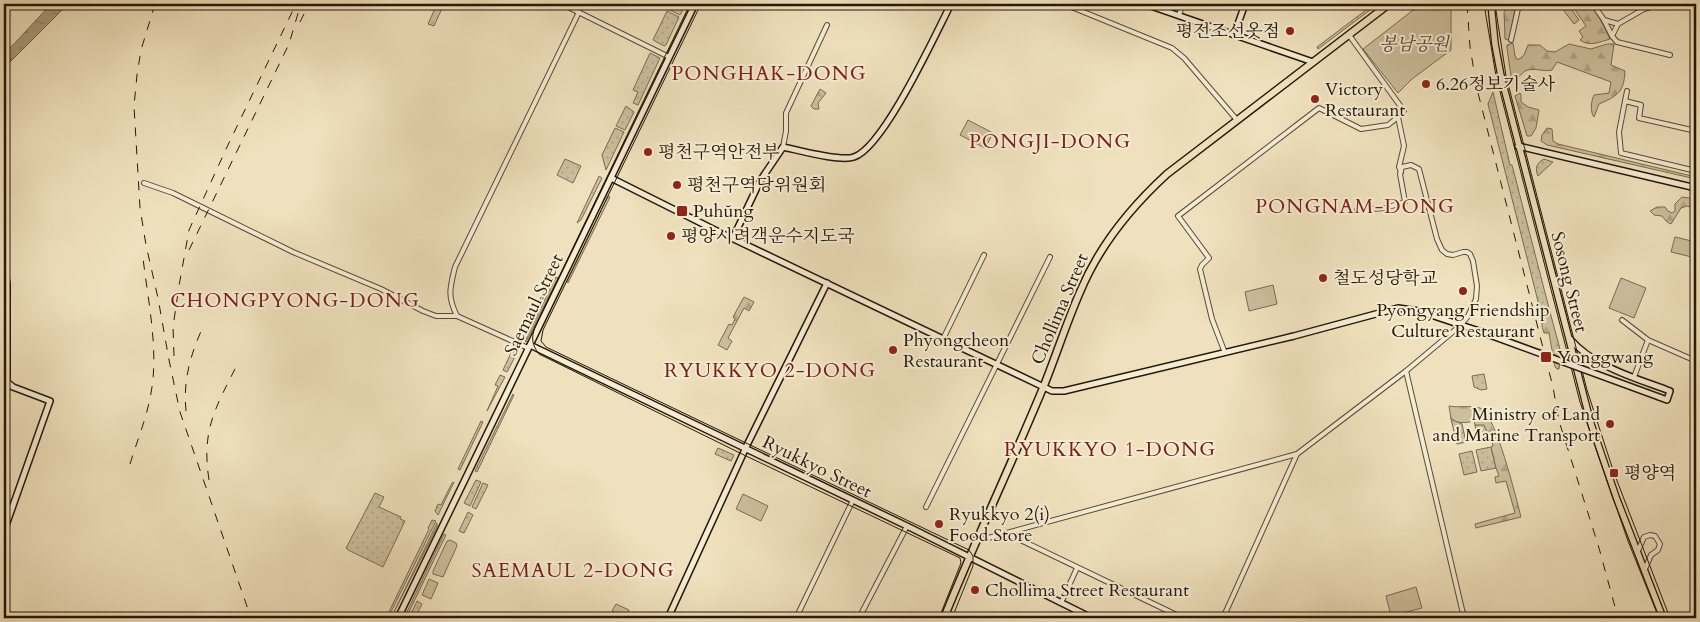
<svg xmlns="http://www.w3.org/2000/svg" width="1700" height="622" viewBox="0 0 1700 622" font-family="Cardo,'Noto Serif KR',serif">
<defs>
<pattern id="grass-dots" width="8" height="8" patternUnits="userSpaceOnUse" patternTransform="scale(1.25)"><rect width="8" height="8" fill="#cdbf9e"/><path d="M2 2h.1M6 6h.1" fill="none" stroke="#b0a387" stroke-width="1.8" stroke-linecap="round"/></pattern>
<pattern id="forest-firs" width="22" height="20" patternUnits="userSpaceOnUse" patternTransform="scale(1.25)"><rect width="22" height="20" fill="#cdbf9e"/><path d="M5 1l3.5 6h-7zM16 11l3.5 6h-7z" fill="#b0a387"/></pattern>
<pattern id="water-ripples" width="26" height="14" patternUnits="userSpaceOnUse" patternTransform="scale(1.25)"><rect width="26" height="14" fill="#ab9c7f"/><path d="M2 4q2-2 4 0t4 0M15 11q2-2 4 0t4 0" fill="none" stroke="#8b7e66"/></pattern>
</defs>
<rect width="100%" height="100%" fill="#efe1bd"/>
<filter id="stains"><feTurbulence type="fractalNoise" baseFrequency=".004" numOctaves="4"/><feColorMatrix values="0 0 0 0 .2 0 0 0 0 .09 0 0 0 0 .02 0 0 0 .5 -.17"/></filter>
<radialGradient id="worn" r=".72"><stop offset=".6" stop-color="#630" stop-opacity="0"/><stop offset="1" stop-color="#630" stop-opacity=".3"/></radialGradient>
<g fill="url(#grass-dots)" stroke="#7a6b52">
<path d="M437,4H444L434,26L428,24Z"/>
<path d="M671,4H686L680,15L668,9Z"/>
<path d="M1374,4H1378L1318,49L1317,47Z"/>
<path d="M667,11L679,17L666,45L664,46L653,40Z"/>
<path d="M650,53L660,58L638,105L633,103L638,92L633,90Z"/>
<path d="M1493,92L1510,165H1512L1550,312L1545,311L1542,317L1488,104Z"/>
<path d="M626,106L634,112L625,130L616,126Z"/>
<path d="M615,128L624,132L606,170L602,155Z"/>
<path d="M565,159L581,166L573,183L557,175Z"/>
<path d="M1544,159L1553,162L1538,176C1535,169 1536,163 1544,159Z"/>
<path d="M599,176L602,178L581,220L577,223Z"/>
<path d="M608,196L610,197L568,283L567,282Z"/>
<path d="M552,275L554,276L523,339L521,338Z"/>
<path d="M556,277L558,278L526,342L525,341Z"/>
<path d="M512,351L517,353L507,372L503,370Z"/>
<path d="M1484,374L1487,389L1481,390L1474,387L1472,376Z"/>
<path d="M500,375L505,377L487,411L498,386L495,385Z"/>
<path d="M513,394L514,395L477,472L475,471Z"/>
<path d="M1451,419L1462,424L1466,442L1457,444Z"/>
<path d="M481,421L483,422L460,470L458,469Z"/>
<path d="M1484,424L1489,437L1478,439L1475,425Z"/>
<path d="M1491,447L1496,468L1481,471L1476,450Z"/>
<path d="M718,448L734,455L731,461L715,454Z"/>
<path d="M1472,451L1477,472L1464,475L1459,454Z"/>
<path d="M476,480L481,482L470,506L464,503Z"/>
<path d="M454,482L438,515L435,511L438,504L441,505L452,483Z"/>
<path d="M483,483L488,485L476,509L472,507Z"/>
<path d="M375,493L384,497L379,507L401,517L400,519L405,521L383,567L348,550L346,548Z"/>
<path d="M468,512L473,515L464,533L459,531Z"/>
<path d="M432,520L436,521L388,618H386L429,529L428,528Z"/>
<path d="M437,523V527L391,618Z"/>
<path d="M444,534L446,535L406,618H404Z"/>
<path d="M417,601L422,604L415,618H409Z"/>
</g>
<g fill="url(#forest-firs)" stroke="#7a6b52">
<path d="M1508,4H1516L1510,38L1508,40L1505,39L1504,12Z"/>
<path d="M1571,4H1590L1600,19L1610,39C1600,42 1589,47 1580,40L1583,37L1579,31L1586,26Z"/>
<path d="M1564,5L1570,7L1579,20L1574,24L1561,7Z"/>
<path d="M1513,43L1515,56L1518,60L1524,55L1528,45H1540L1547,51L1555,52L1569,44L1591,49L1607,44H1614L1611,65L1625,71C1624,93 1617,96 1599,104L1594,117C1590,112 1591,101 1594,95L1609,93L1611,82L1557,62L1552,70C1544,72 1536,68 1528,70C1522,71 1521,77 1515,79L1511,76L1507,48V45Z"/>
<path d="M820,89L826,93L818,103L819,109H814L811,106Z"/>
<path d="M1520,93L1521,95V102L1528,107L1539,110L1536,128L1531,136H1527L1515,96Z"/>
<path d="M1547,128L1552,129L1553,141L1558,144L1696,177V179L1547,145L1541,141L1542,135Z"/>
<path d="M1682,197L1696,199V209L1687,206L1681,208L1671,224L1667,222L1662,216L1654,215L1650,211L1657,207H1665L1668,211L1672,213L1675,211V204Z"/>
<path d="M744,297L754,302L749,311L744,308L728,338L732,341L727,350L718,345L729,324L732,325L735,319L733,317Z"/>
<path d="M1545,311L1550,312L1561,353L1559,369H1557L1555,367L1549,333H1544C1541,325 1541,318 1545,311Z"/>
<path d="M1449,406C1460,408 1469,405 1480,408C1496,414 1516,498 1521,517L1476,528L1475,524L1515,513L1506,481L1496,483L1495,477L1499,476L1496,468L1491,447L1493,446L1491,437H1489L1484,425H1475L1474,421C1464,423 1460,424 1451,419Z"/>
</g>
<g fill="#cdbf9e" stroke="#7a6b52">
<path d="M1421,4H1451V50L1412,79L1398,93L1363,49Z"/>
<path d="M968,120L993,133L985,148L960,135Z"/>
<path d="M1675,237L1696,242V258L1671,252Z"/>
<path d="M1621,278L1646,288L1634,318L1609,308Z"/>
<path d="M1273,285L1277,304L1249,311L1245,292Z"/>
<path d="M743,494L768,506L761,521L736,509Z"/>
<path d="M450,540L456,543L457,546L443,577L433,574V571L447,541Z"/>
<path d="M429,579L438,583L431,599L422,595Z"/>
<path d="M1416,587L1422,608L1391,616L1386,596Z"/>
<path d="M616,604L629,610L626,617L612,611Z"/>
</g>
<path fill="url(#water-ripples)" stroke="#76674f" d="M51,4H68L4,68V53L14,44Z"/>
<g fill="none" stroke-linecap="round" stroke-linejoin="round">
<g stroke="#594a34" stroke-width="6">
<g id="street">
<path d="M562,4L669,57"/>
<path d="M1064,4L1172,48L1184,58L1237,120"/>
<path d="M1593,4L1604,20L1618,24L1644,9L1662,4"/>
<path d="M1179,15L1183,4"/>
<path d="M1604,20L1612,36L1617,42L1670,55"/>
<path d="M1349,35L1404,111L1398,117L1404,146L1399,167L1401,172"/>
<path d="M1612,36L1618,24"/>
<path d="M1511,40L1519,4"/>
<path d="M1625,101L1627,91"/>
<path d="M1696,131L1639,118L1641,105L1625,101L1619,132L1621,153L1696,171"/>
<path d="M783,147L786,131V113L827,25"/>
<path d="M144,183L173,193L293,252L381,289L423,311L436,316H457L528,348"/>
<path d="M457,316C447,296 450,288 455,267L579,12"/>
<path d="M1622,320L1648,340L1696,361"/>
<path d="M943,339L984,255"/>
<path d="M1225,353L1212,319L1200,269L1202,265L1209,258L1178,216L1319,108L1361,129L1388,125L1398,117"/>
<path d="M1406,371L1464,618"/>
<path d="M1634,377L1648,340"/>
<path d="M926,507L1050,257"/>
<path d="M1006,533L1183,618"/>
<path d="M977,541L1297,454L1406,371L1461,325L1468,316L1476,299L1477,286L1473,261L1470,254L1467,252H1463L1453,255L1447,254L1442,250L1437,239L1419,169L1411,165L1402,167L1400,174L1405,202L1385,208L1357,210"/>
<path d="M1638,551L1644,537L1650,535L1655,536L1660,544L1658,550L1651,555L1645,569"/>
<path d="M1061,603L1077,568"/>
<path d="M796,618L853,500"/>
<path d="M859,618L907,526"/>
<path d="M1223,618L1297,454"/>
</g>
</g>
<g stroke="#271706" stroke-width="8">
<g id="secondary">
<path d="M1145,4L1313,62"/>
<path d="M1234,35L1245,4"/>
<path d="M1518,146L1696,188"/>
<path d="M611,178L717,231L1052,391H1064L1294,336L1398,308L1419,311L1476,330"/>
<path d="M733,238L760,181L783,147C798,150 840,162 854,157C884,147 935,35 951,4"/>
<path d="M4,266L7,284V382L13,387L50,401L4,531"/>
<path d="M1570,339C1594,367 1636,378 1670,391L1667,400L1659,397"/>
<path d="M530,345L911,528L1092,618"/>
<path d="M398,618L695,4"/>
<path d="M668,618L748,443L827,283"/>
</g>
</g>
<g stroke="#271706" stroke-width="8">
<path id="primary" d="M1491,4L1495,44L1501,76L1591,424L1616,497L1663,618"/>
</g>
<g stroke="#271706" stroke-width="9">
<path id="highway" d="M944,618C975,541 1011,465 1043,388C1056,356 1066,324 1080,292C1099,246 1131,207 1167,174L1389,4"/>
</g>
<use href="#street" stroke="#f5ecd4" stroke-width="4"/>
<use href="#secondary" stroke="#f5ecd4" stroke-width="5"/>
<use href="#primary" stroke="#efe1bd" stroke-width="5.5"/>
<use href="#highway" stroke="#efe1bd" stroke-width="6"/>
<g stroke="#271706" stroke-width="1">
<path d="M690,4L535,327C531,338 532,345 539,354L744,455L960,558L961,563L939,618"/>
<path d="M701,4L543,330L541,341L546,347L969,550L973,556V566L952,618"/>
<path d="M1484,4L1496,76L1580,402L1628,541L1659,618"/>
<path d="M1495,4L1506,76L1587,390L1614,473L1670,618"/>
</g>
<g stroke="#271706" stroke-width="1" stroke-dasharray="9 9" stroke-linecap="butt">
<path d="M155,4L141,50L137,75L134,106L140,208L146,245L158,298L169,360L180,412L251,618"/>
<path d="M1467,4L1470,47L1477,89L1553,387L1559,421L1599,548L1618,618"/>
<path d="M300,22L309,4"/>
<path d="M189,250L289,44L299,10"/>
<path d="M174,356L173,327L179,286L189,230L227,147L296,4"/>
<path d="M186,411C183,381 190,356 202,329"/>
<path d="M130,464C137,441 147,417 151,393C159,351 148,301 143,258"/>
<path d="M209,480C201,429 216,407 238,363"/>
</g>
<g stroke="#271706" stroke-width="8" stroke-linecap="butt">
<path id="secondary-bridge" d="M1476,330L1659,397"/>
</g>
<use href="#secondary-bridge" stroke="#f5ecd4" stroke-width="5"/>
</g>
<g fill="#8f2418" stroke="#f5ecd4" stroke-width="2">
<circle cx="1290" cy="31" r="5"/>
<circle cx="1426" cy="84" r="5"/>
<circle cx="1315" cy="99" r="5"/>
<circle cx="648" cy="152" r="5"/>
<circle cx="677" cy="185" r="5"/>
<rect x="676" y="205" width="12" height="12" rx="2.5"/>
<circle cx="671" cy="236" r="5"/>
<circle cx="1323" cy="278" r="5"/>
<circle cx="1463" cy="291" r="5"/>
<circle cx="893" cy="350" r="5"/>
<rect x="1540" y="351" width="12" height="12" rx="2.5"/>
<circle cx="1610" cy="424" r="5"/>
<rect x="1609" y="468" width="10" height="10" rx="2.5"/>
<circle cx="939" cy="524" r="5"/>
<circle cx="975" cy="590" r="5"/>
</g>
<g text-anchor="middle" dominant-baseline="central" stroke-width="4" stroke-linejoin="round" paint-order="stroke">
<g font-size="18" fill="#271706" stroke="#f5ecd4" text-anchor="start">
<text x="1280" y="31" text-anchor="end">평전조선옷점</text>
<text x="1436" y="84">6.26정보기술사</text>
<text x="1325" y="89">Victory<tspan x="1325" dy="21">Restaurant</tspan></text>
<text x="658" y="152">평천구역안전부</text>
<text x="687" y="185">평천구역당위원회</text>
<text x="693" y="211">Puhŭng</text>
<text x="681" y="236">평양시려객운수지도국</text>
<text x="1333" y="278">철도성당학교</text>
<text x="1463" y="310" text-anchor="middle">Pyongyang Friendship<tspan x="1463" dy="21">Culture Restaurant</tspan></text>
<text x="903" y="340">Phyongcheon<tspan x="903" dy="21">Restaurant</tspan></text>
<text x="1557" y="357">Yonggwang</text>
<text x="1600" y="414" text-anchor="end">Ministry of Land<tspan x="1600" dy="21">and Marine Transport</tspan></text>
<text x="1624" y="473">평양역</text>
<text x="949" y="514">Ryukkyo 2(i)<tspan x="949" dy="21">Food Store</tspan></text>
<text x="985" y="590">Chollima Street Restaurant</text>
</g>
<g font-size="18" font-style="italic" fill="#594934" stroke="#f5ecd4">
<text x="1414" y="44">봉남공원</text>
</g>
<g font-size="18" fill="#271706" stroke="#f5ecd4">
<text transform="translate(1569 282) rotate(76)">Sosong Street</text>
<text transform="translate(534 305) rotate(-64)">Saemaul Street</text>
<text transform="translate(1060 309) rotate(-67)">Chollima Street</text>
<text transform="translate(817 467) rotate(26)">Ryukkyo Street</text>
</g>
<g font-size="20" letter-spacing="1" fill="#7a1f14" stroke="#f5ecd4">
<text x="769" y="73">PONGHAK-DONG</text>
<text x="1050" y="141">PONGJI-DONG</text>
<text x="1355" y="206">PONGNAM-DONG</text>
<text x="295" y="300">CHONGPYONG-DONG</text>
<text x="770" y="370">RYUKKYO 2-DONG</text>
<text x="1110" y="449">RYUKKYO 1-DONG</text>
<text x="573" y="570">SAEMAUL 2-DONG</text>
</g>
</g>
<rect width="1700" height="622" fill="none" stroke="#efe1bd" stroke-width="20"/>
<rect x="5" y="5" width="1690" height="612" fill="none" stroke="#271706" stroke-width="2.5"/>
<rect x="10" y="10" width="1680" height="602" fill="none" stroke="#271706"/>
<rect width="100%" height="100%" filter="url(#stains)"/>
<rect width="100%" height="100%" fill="url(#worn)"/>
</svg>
